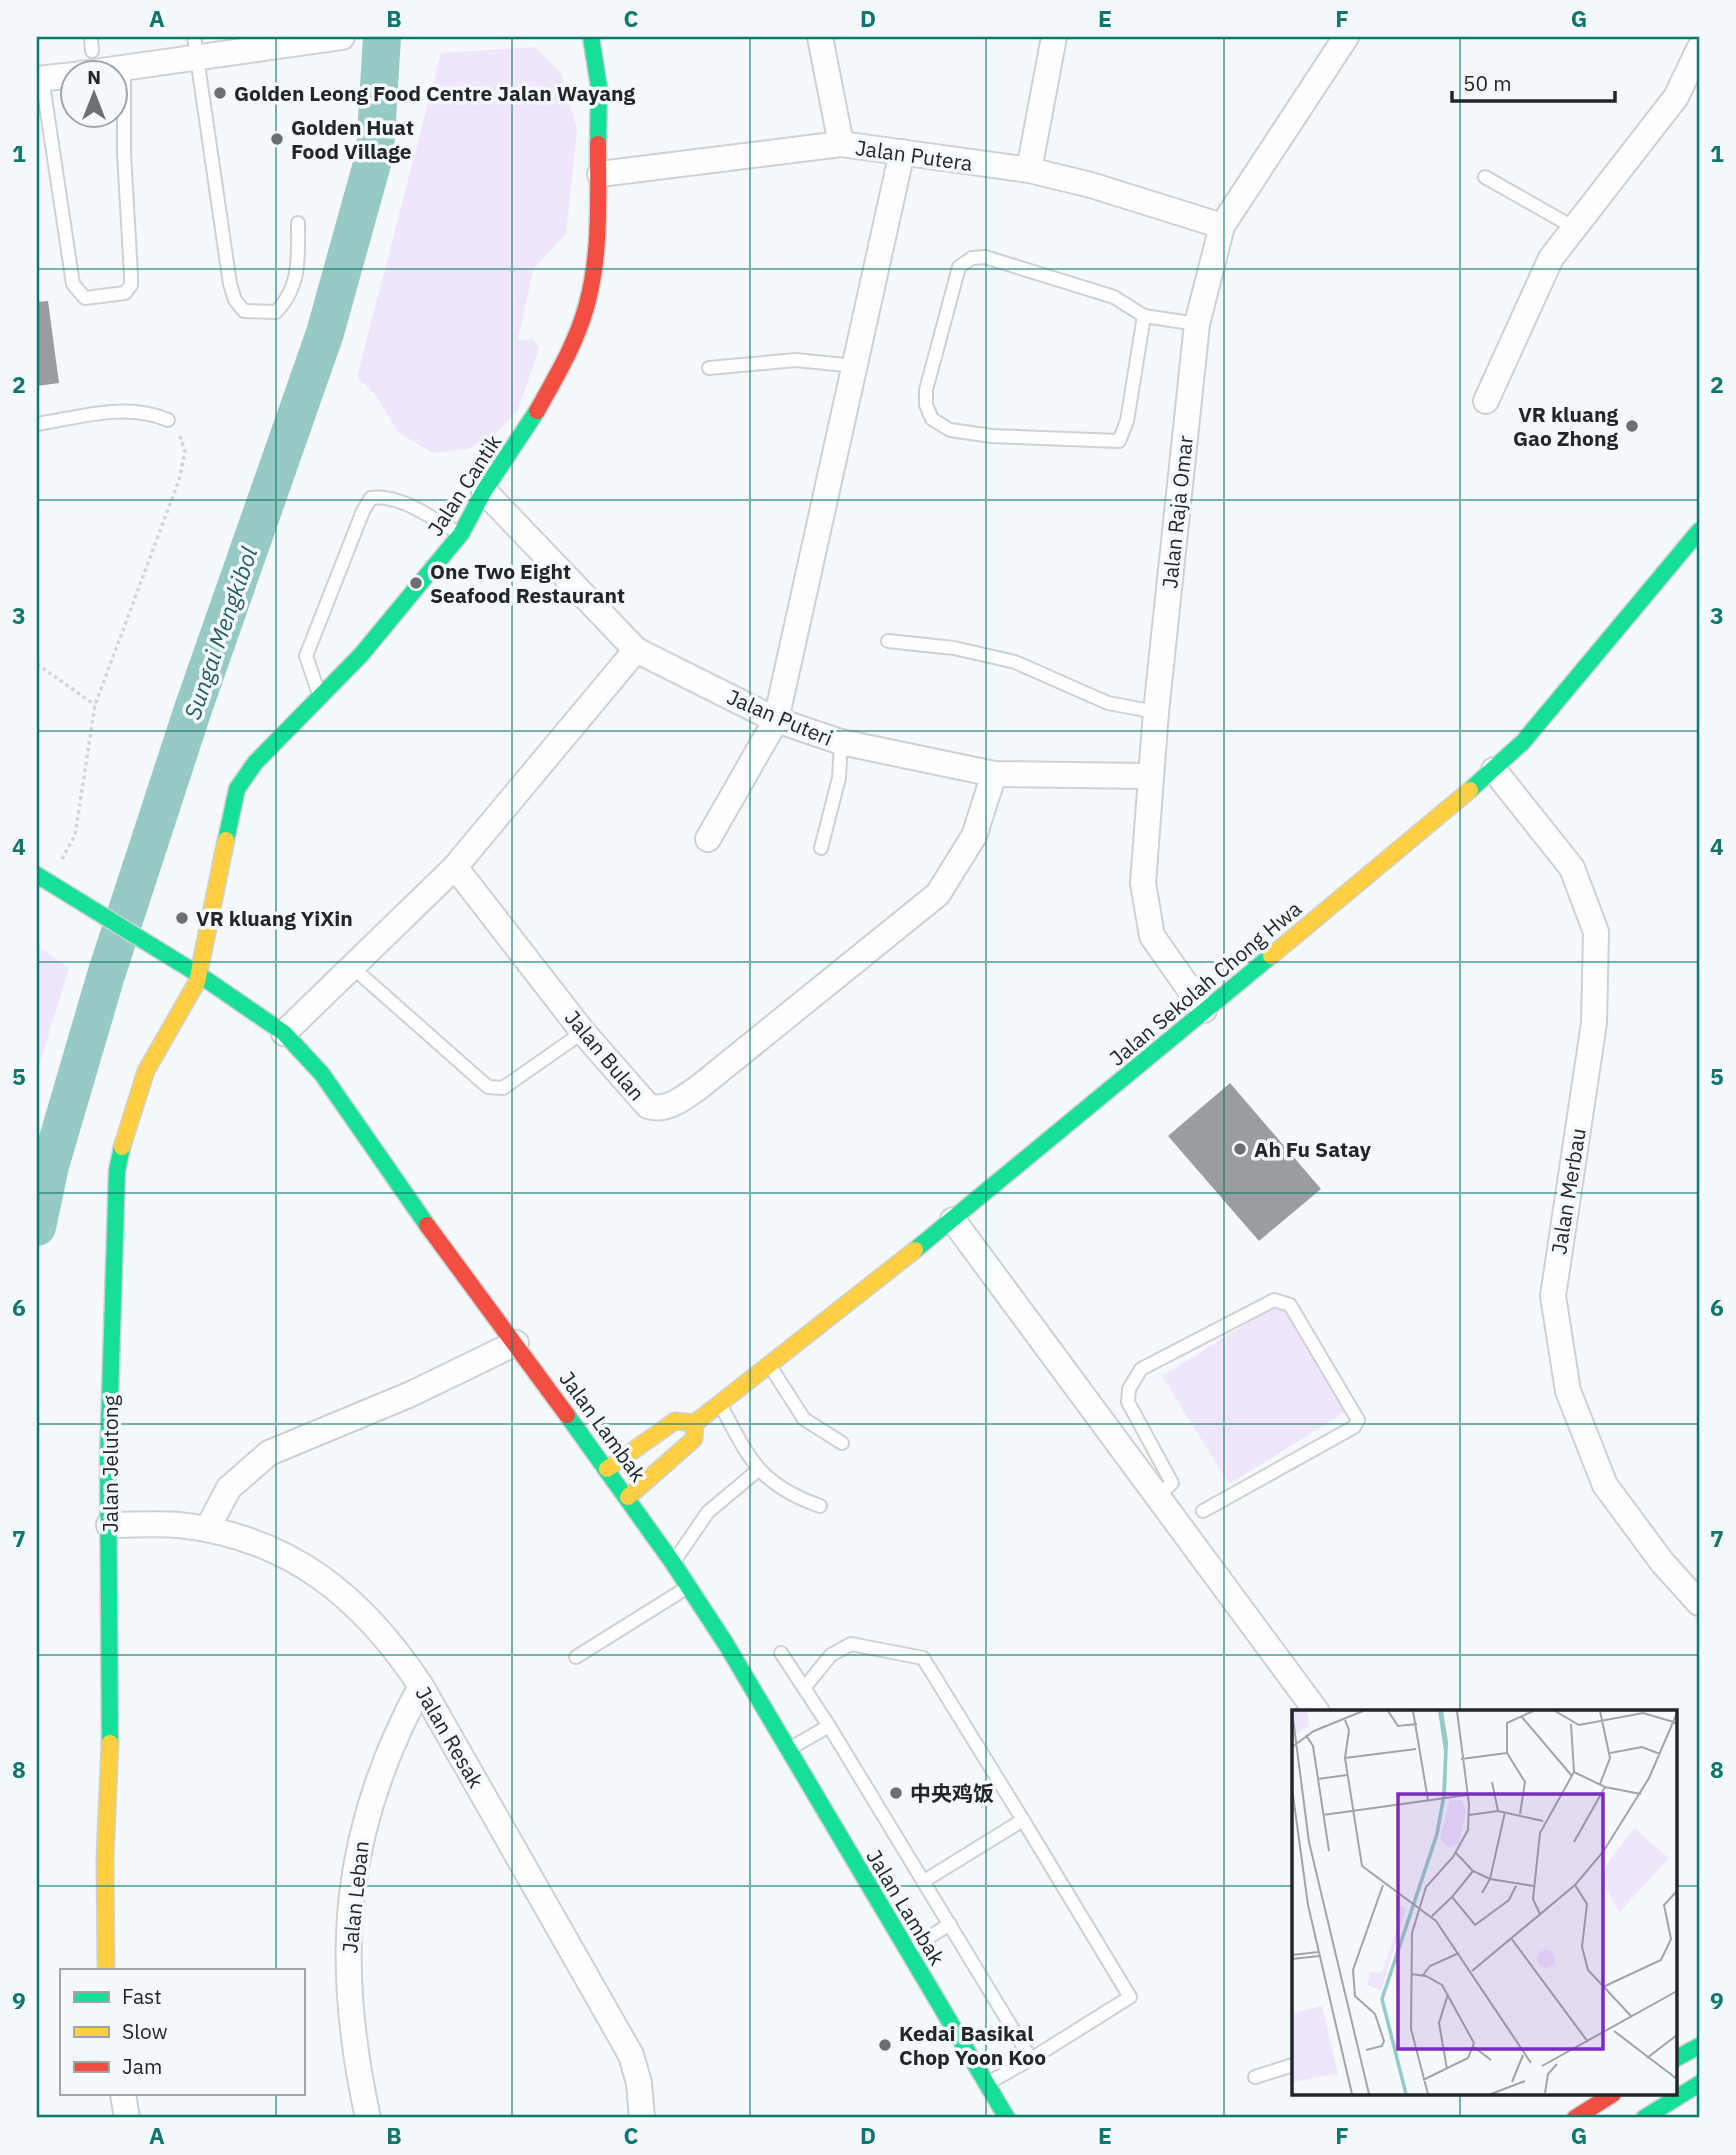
<svg xmlns="http://www.w3.org/2000/svg" width="1736" height="2155" viewBox="0 0 1736 2155" font-family="'IBM Plex Sans','Noto Sans SC',sans-serif">
<rect width="100%" height="100%" fill="#f6f9fb"/>
<g fill="#efe6fc">
<path d="M535,47L562,74L577,130L566,234L533,270L518,340L533,339L539,348L518,410L497,433L468,449L432,453L398,432L376,395L357,377L441,53Z"/>
<path d="M37,946L69,968L37,1072Z"/>
<path d="M1280,1303L1347,1411L1229,1484L1162,1376Z"/>
</g>
<g fill="none" stroke-linecap="round" stroke-linejoin="round">
<path stroke="#97cac4" stroke-width="38" d="M37,1227L50,1166L106,975L193,709L325,333L375,153L382,37"/>
</g>
<g fill="#999d9f">
<path d="M48,301L59,383L37,386V302Z"/>
<path d="M1230,1083L1321,1189L1259,1241L1168,1136Z"/>
</g>
<g fill="none" stroke-linecap="round" stroke-linejoin="round">
<g stroke="#cdd1d4" stroke-width="16">
<g id="lane">
<path d="M91,37L92,51"/>
<path d="M194,37L230,284L235,300L244,311L276,312C301,286 298,258 298,223"/>
<path d="M42,78L73,284L85,298L125,293L131,285V275L124,153V66"/>
<path d="M1485,177L1573,227"/>
<path d="M1144,316L1127,421L1119,441L992,436L950,430L932,419L926,405V390L959,267L972,258L985,257L1114,297L1144,316L1197,324"/>
<path d="M709,368L796,360L855,366"/>
<path d="M37,424C81,417 126,402 168,420"/>
<path d="M888,641L954,648L1015,662L1108,703L1156,712"/>
<path d="M319,694L306,656L363,511L371,498C400,493 434,520 459,533"/>
<path d="M821,848L839,778L841,742"/>
<path d="M351,966L488,1087L503,1088L583,1032"/>
<path d="M770,1366L804,1419L842,1443"/>
<path d="M720,1404C749,1458 758,1484 820,1506"/>
<path d="M1158,1496L1172,1483L1128,1402L1129,1389L1141,1369L1274,1300L1290,1305L1358,1420L1354,1427L1203,1511"/>
<path d="M675,1560L708,1512L758,1470"/>
<path d="M781,1653L829,1726"/>
<path d="M576,1657L688,1587"/>
<path d="M804,1688L831,1655L851,1644L923,1658L1023,1820L924,1881"/>
<path d="M789,1749L829,1726L1031,2059L988,2083"/>
<path d="M1023,1820L1130,1997L1031,2059"/>
<path d="M909,1950L950,1924"/>
<path d="M1255,2077L1293,2065"/>
</g>
</g>
<g stroke="#cdd1d4" stroke-width="28">
<g id="street">
<path d="M820,37L841,144"/>
<path d="M80,74L342,37"/>
<path d="M37,79L74,75"/>
<path d="M1029,170L1054,37"/>
<path d="M600,174L841,144L1029,170L1091,185L1222,226"/>
<path d="M1486,401L1551,258L1676,97L1699,49"/>
<path d="M484,491L636,650L776,720L841,742L994,774L1150,776"/>
<path d="M636,650L455,867L583,1032L648,1106C667,1112 683,1098 698,1088L938,894L974,836L994,774"/>
<path d="M1494,770L1572,868L1596,932L1594,1023L1553,1296L1568,1391L1605,1485L1662,1562L1699,1603"/>
<path d="M708,839L776,720L902,152"/>
<path d="M1204,1010L1152,936L1143,883L1156,712L1197,324L1222,226L1346,37"/>
<path d="M284,1033L455,867"/>
<path d="M953,1220L1317,1712"/>
<path d="M109,1525C132,1525 156,1523 179,1525C290,1537 362,1597 421,1686L631,2055L639,2083L642,2118"/>
<path d="M207,1529L229,1488L269,1453L411,1394L516,1343"/>
<path d="M123,2094L127,2118"/>
<path d="M368,2118C333,1959 342,1831 421,1686"/>
</g>
</g>
<g stroke="#cdd1d4" stroke-width="19">
<g id="fast">
<path d="M591,37L599,87L598,144"/>
<path d="M1470,790L1523,742L1699,531"/>
<path d="M226,840L237,789L255,763L361,655L461,534L484,491L537,411"/>
<path d="M37,875L201,976L284,1033L322,1074L427,1225"/>
<path d="M915,1250L1271,956"/>
<path d="M567,1415L673,1563L726,1644L1007,2118"/>
<path d="M110,1743L108,1461L117,1171L122,1147"/>
<path d="M1675,2059L1699,2046"/>
<path d="M1644,2118L1699,2084"/>
</g>
</g>
<g stroke="#cdd1d4" stroke-width="19">
<g id="slow">
<path d="M1271,956L1470,790"/>
<path d="M122,1147L146,1071L197,982L226,840"/>
<path d="M607,1469L675,1421L695,1423L915,1250"/>
<path d="M628,1497L694,1439L695,1423"/>
<path d="M106,1971L105,1857L110,1743"/>
</g>
</g>
<g stroke="#cdd1d4" stroke-width="19">
<g id="jam">
<path d="M537,411C556,377 577,342 587,304C601,252 598,197 598,144"/>
<path d="M427,1225L567,1415"/>
<path d="M1575,2118L1613,2094"/>
</g>
</g>
<g stroke="#d4d4d6" stroke-width="3.5" stroke-dasharray="3.5 3.5" stroke-linecap="butt">
<path d="M37,664L95,705"/>
<path d="M62,859L75,835L95,705L179,480L185,452L179,433"/>
</g>
<use href="#lane" stroke="#fefefe" stroke-width="12"/>
<use href="#street" stroke="#fefefe" stroke-width="24"/>
<use href="#fast" stroke="#16e098" stroke-width="16"/>
<use href="#slow" stroke="#ffcf43" stroke-width="16"/>
<use href="#jam" stroke="#f24e42" stroke-width="16"/>
</g>
<path fill="none" stroke="#0f766e" stroke-width="2" stroke-opacity="0.55" d="M276,37V1971M512,37V2118M750,37V2118M986,37V2118M1224,37V2118M1460,37V1712M37,269H1699M37,500H1699M37,731H1699M37,962H1699M37,1193H1699M37,1424H1699M37,1655H1699M37,1886H1293M1675,1886H1699M276,2094V2118M1460,2094V2118"/>
<g fill="#6c7073" stroke="#f4f9fd" stroke-width="2.5">
<circle cx="220" cy="93" r="7"/>
<circle cx="277" cy="139" r="7"/>
<circle cx="1632" cy="426" r="7"/>
<circle cx="416" cy="583" r="7"/>
<circle cx="182" cy="918" r="7"/>
<circle cx="1240" cy="1149" r="7"/>
<circle cx="896" cy="1793" r="7"/>
<circle cx="885" cy="2045" r="7"/>
</g>
<g text-anchor="middle" dominant-baseline="central" stroke-width="7" stroke-linejoin="round" paint-order="stroke">
<g font-size="21" font-weight="bold" fill="#22262a" stroke="#f4f9fd" text-anchor="start">
<text x="234" y="93">Golden Leong Food Centre Jalan Wayang</text>
<text x="291" y="127">Golden Huat<tspan x="291" dy="24">Food Village</tspan></text>
<text x="1618" y="414" text-anchor="end">VR kluang<tspan x="1618" dy="24">Gao Zhong</tspan></text>
<text x="430" y="571">One Two Eight<tspan x="430" dy="24">Seafood Restaurant</tspan></text>
<text x="196" y="918">VR kluang YiXin</text>
<text x="1254" y="1149">Ah Fu Satay</text>
<text x="910" y="1793">中央鸡饭</text>
<text x="899" y="2033">Kedai Basikal<tspan x="899" dy="24">Chop Yoon Koo</tspan></text>
</g>
<g font-size="21" fill="#22262a" stroke="#f4f9fd">
<text transform="translate(914 155) rotate(8)">Jalan Putera</text>
<text transform="translate(464 485) rotate(-57)">Jalan Cantik</text>
<text transform="translate(1177 512) rotate(-84)">Jalan Raja Omar</text>
<text transform="translate(780 717) rotate(23)">Jalan Puteri</text>
<text transform="translate(1205 983) rotate(-40)">Jalan Sekolah Chong Hwa</text>
<text transform="translate(605 1055) rotate(50)">Jalan Bulan</text>
<text transform="translate(1568 1191) rotate(-81)">Jalan Merbau</text>
<text transform="translate(603 1426) rotate(54)">Jalan Lambak</text>
<text transform="translate(110 1464) rotate(-90)">Jalan Jelutong</text>
<text transform="translate(450 1737) rotate(60)">Jalan Resak</text>
<text transform="translate(355 1897) rotate(-84)">Jalan Leban</text>
<text transform="translate(906 1907) rotate(59)">Jalan Lambak</text>
</g>
<g font-size="23" font-style="italic" fill="#246059" stroke="#f4f9fd">
<text transform="translate(220 633) rotate(-71)">Sungai Mengkibol</text>
</g>
</g>
<g transform="translate(1292 1710)">
<rect width="385" height="385" fill="#f6f9fb"/>
<path d="M0,1H15L18,16L0,26ZM158,90H169L174,100L167,133L157,138L148,129ZM342,118L377,148L327,203L307,165ZM107,194L114,199L89,280L75,275L79,262L89,263L96,246L108,210L103,208ZM245 249a9 9 0 1 1 18 0a9 9 0 1 1-18 0ZM30,296L46,364L0,372V303Z" fill="#efe6fc"/>
<path d="M146,1H151L156,32L154,86L150,87L152,41Z" fill="#97cac4"/>
<path fill="none" stroke="#97cac4" stroke-width="3.5" d="M114,384L90,289L145,124L152,85"/>
<path fill="none" stroke="#a1a5a7" stroke-width="2" d="M0,1L17,132L77,384M96,1L106,16L125,14M121,1L136,90M263,1L287,15L351,3L385,13M308,1L318,48L308,74M229,6L280,66M53,10L57,20L53,48L70,156L144,211L239,353M14,25L21,36L37,141M0,37L22,21L71,1M318,43L350,37L368,44M53,48L124,39M169,49L215,43M282,62L313,77L349,84M26,69L55,65M200,72L206,101M0,78L16,195L60,384M228,104L233,72L215,43V13L241,1M31,105L175,85M177,105L206,101L251,111M282,132L313,77M163,142L181,161L198,169L242,176M181,161L160,187L183,215L217,190L224,176M283,175L295,194L290,237L296,260L339,306M190,183L198,169L213,102M248,204L241,189L248,123L282,62L279,14M140,206L160,187M219,228L296,332M0,245L26,242M0,249L27,246M180,261L283,175L311,142L357,68L385,3M119,264L134,266L150,275L182,333L176,348L131,370M131,265L138,256L167,243M311,277L369,250L379,229L372,195L385,181M322,321L385,369M182,337L199,350M74,340L90,336L92,331L83,304L63,286L61,260L91,175M355,348L385,325M250,356L385,281M155,359L147,313L156,284M220,372L231,345M253,383L256,364L265,354M136,384L119,319L120,223L134,177L161,147L176,120L177,94L165,1M199,384L233,371"/>
<path fill="#7b2cbf" fill-opacity="0.15" stroke="#7b2cbf" stroke-width="3.5" d="M106,84H311V339H106Z"/>
<rect width="385" height="385" fill="none" stroke="#22262a" stroke-width="3.5"/>
</g>
<rect width="1736" height="2155" fill="none" stroke="#f4f9fd" stroke-width="77"/>
<rect x="60" y="1969" width="245" height="126" fill="#f4f9fd" stroke="#a0a5a9" stroke-width="2"/>
<rect x="74" y="1992" width="35" height="10" fill="#16e098" stroke="#a0a5a9" stroke-width="2"/>
<text x="122" y="2004" font-size="21" fill="#22262a">Fast</text>
<rect x="74" y="2027" width="35" height="10" fill="#ffcf43" stroke="#a0a5a9" stroke-width="2"/>
<text x="122" y="2039" font-size="21" fill="#22262a">Slow</text>
<rect x="74" y="2062" width="35" height="10" fill="#f24e42" stroke="#a0a5a9" stroke-width="2"/>
<text x="122" y="2074" font-size="21" fill="#22262a">Jam</text>
<g transform="translate(94 94)"><circle r="33" fill="#f4f9fd" stroke="#a0a5a9" stroke-width="2"/>
<path d="M0-5L12 26L0 18L-12 26Z" fill="#6c7073"/>
<text y="-10" font-size="19" font-weight="bold" text-anchor="middle" fill="#22262a">N</text>
</g>
<path d="M1452 91v10h163v-10" fill="none" stroke="#22262a" stroke-width="3.5"/>
<text x="1463" y="91" font-size="21" fill="#22262a" stroke="#f4f9fd" stroke-width="5" paint-order="stroke">50 m</text>
<rect x="38" y="38" width="1660" height="2078" fill="none" stroke="#0f766e" stroke-width="2.5"/>
<g font-size="23" text-anchor="middle" font-weight="bold" fill="#0f766e">
<text x="157" y="27">A</text>
<text x="394" y="27">B</text>
<text x="631" y="27">C</text>
<text x="868" y="27">D</text>
<text x="1105" y="27">E</text>
<text x="1342" y="27">F</text>
<text x="1579" y="27">G</text>
<text x="19" y="162">1</text>
<text x="1717" y="162">1</text>
<text x="19" y="393">2</text>
<text x="1717" y="393">2</text>
<text x="19" y="624">3</text>
<text x="1717" y="624">3</text>
<text x="19" y="855">4</text>
<text x="1717" y="855">4</text>
<text x="19" y="1085">5</text>
<text x="1717" y="1085">5</text>
<text x="19" y="1316">6</text>
<text x="1717" y="1316">6</text>
<text x="19" y="1547">7</text>
<text x="1717" y="1547">7</text>
<text x="19" y="1778">8</text>
<text x="1717" y="1778">8</text>
<text x="19" y="2009">9</text>
<text x="1717" y="2009">9</text>
<text x="157" y="2144">A</text>
<text x="394" y="2144">B</text>
<text x="631" y="2144">C</text>
<text x="868" y="2144">D</text>
<text x="1105" y="2144">E</text>
<text x="1342" y="2144">F</text>
<text x="1579" y="2144">G</text>
</g>
</svg>
